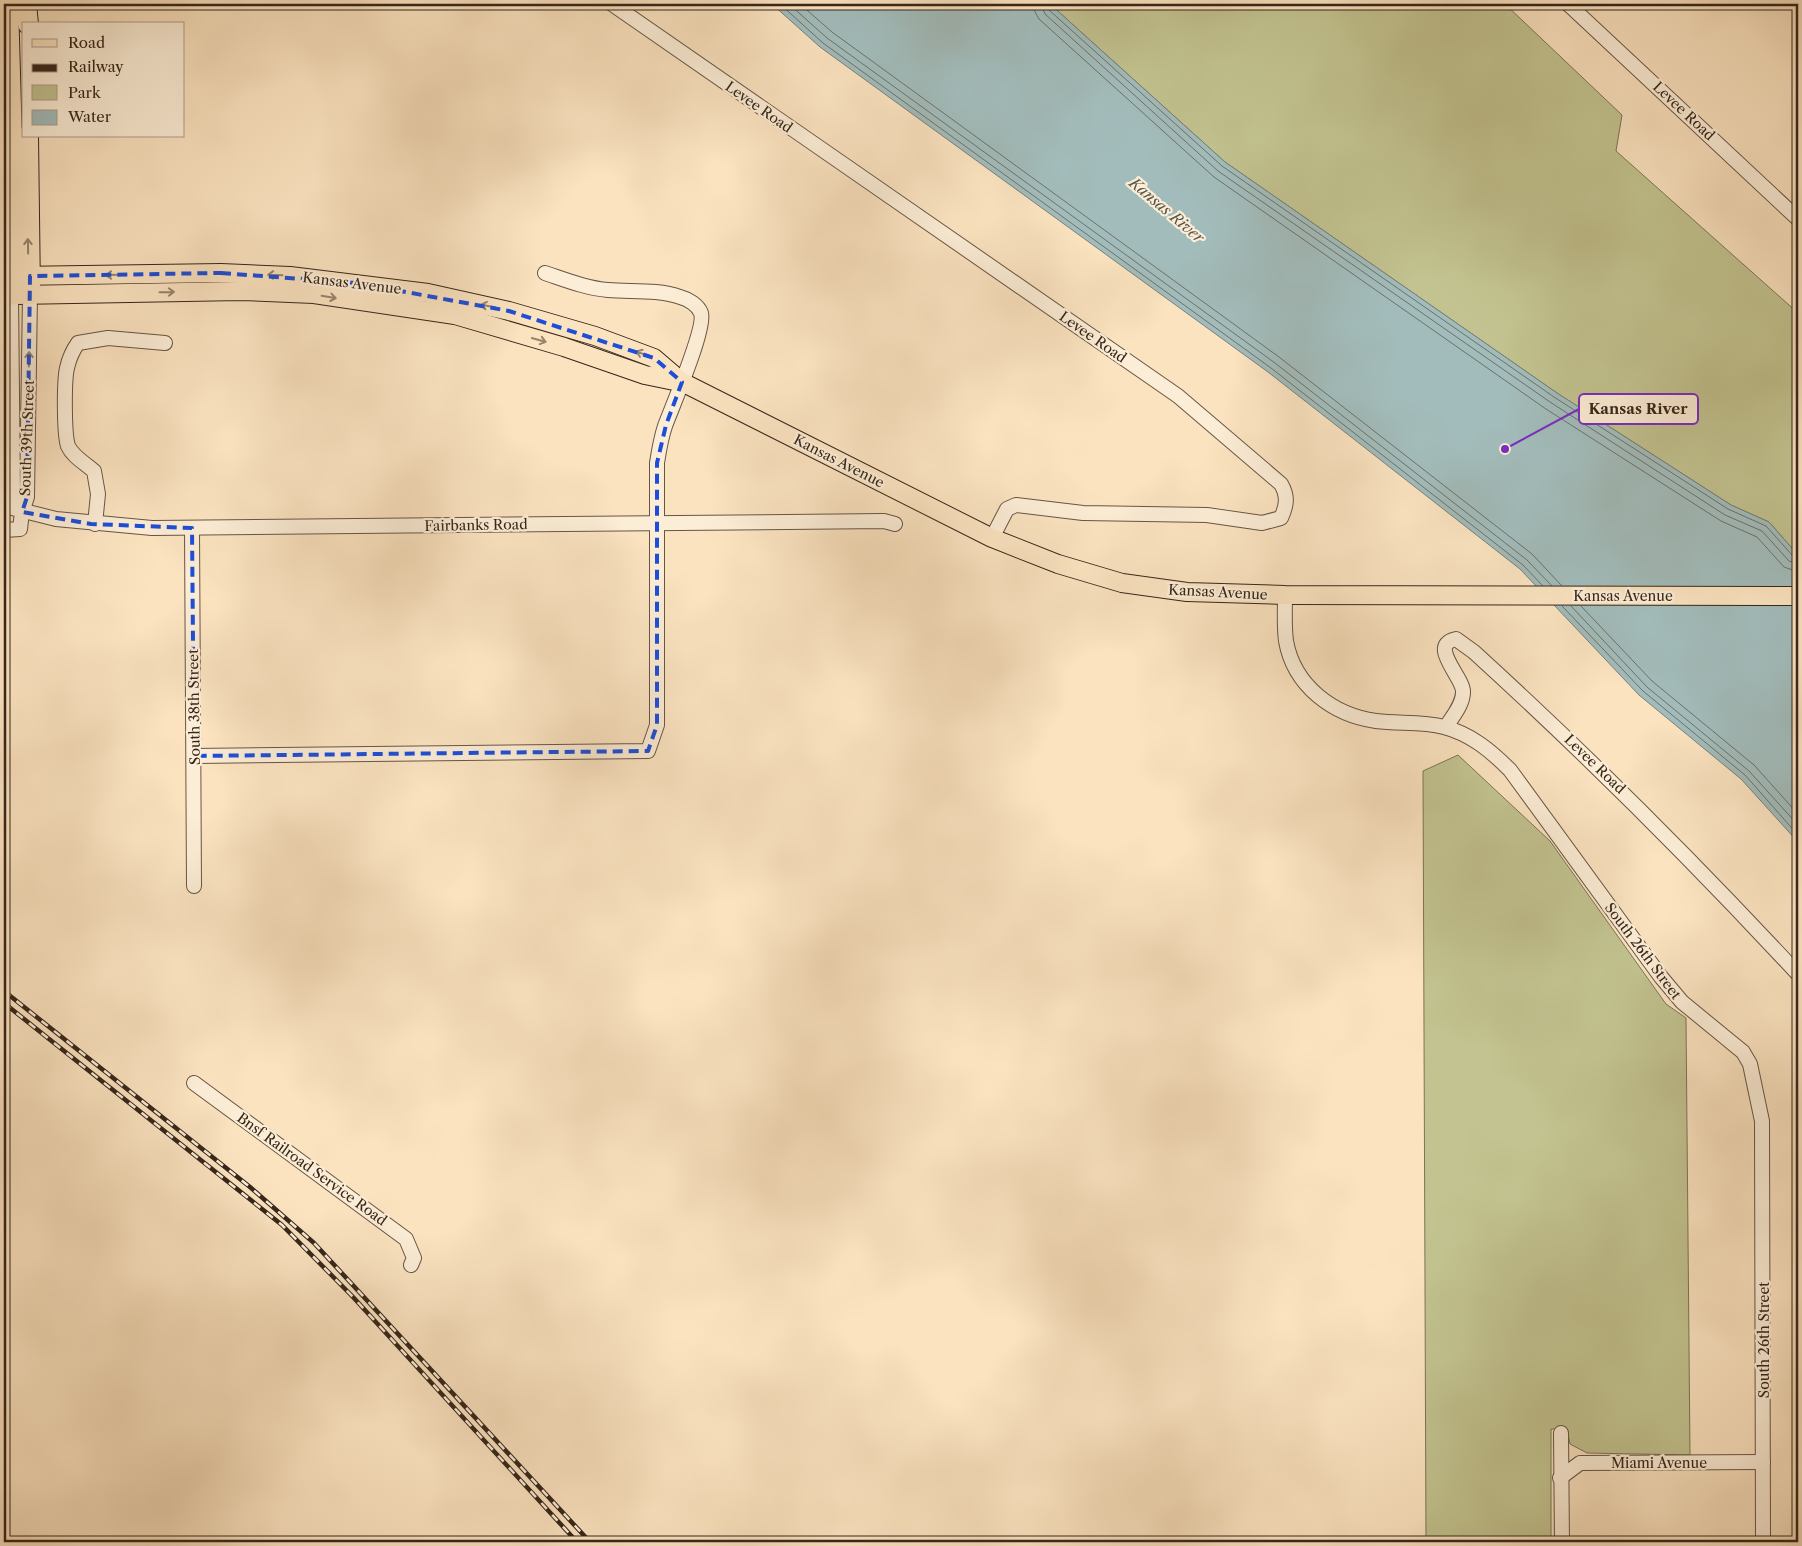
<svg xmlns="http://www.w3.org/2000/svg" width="1802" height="1546" viewBox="0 0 1802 1546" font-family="'Libre Caslon Text',serif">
<rect width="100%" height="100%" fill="#fbe3c0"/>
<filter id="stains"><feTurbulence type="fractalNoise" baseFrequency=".004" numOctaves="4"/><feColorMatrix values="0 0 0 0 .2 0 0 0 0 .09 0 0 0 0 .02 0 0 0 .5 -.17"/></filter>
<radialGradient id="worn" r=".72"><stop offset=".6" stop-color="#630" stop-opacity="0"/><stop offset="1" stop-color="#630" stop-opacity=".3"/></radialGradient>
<g fill="#c2c390" stroke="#7c7455">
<path d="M1050,4H1505L1622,115L1616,151L1798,313V555L1769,522L1731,505L1557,393L1225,162Z"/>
<path d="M1458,755L1550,841L1666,1004L1686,1018L1690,1455L1587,1453L1570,1444L1567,1429H1551V1542H1426L1423,771Z"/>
</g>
<path fill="#a2bcbb" stroke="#77807b" d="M772,4H1050L1225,162L1557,393L1731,505L1769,522L1798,555V842L1741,779L1639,695L1520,569L1268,372L820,47Z"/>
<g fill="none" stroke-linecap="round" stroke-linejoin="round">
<g stroke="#6c716a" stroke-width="1">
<path d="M780,4L823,43L1271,368L1523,565L1543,586"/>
<path d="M789,4L827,38L1275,363L1527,560L1552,586"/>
<path d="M800,4L832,32L1279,357L1532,554L1562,586"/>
<path d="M1034,4L1035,12L1039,19L1214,177L1546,409L1721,521L1757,537L1784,567L1798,572"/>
<path d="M1041,4L1045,14L1218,171L1550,402L1725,515L1762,531L1789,561L1798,564"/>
<path d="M1047,4L1049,10L1222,166L1554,397L1728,509L1766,526L1793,556L1798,558"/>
<path d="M1562,606L1643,691L1745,775L1798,835"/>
<path d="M1571,606L1647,687L1749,771L1798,825"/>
<path d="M1581,606L1652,681L1754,765L1798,814"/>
</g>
<g stroke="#675544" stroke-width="16">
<g id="minor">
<path d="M612,4L1178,396L1281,484C1288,496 1287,505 1281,518L1262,523L1207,515L1083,513L1016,505L1007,509L992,538"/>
<path d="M1568,4L1798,219"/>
<path d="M11,295L13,493L22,512"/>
<path d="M4,506L56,519L152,528L884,521L895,524"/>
<path d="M95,524L98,494L94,471C85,463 73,457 68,446C64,434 64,381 67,368C69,359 73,350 78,343L108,338L165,343"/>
<path d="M192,528L194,886"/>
<path d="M4,530L20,529L22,512L27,497L30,294"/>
<path d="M1285,595C1285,610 1284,626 1286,641C1294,686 1333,715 1376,721C1399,724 1422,721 1444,727C1471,734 1491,751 1510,770L1661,977L1682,1002L1743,1052L1750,1064L1762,1121L1763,1542"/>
<path d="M1446,727C1452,717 1463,705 1463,692C1464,678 1427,645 1456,639L1474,652C1587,755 1694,862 1798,974"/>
<path d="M194,756L648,751L657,725V463C659,450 661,438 665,426C672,407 706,328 701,313C698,305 688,299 680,297C657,289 632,292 608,290C586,288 566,280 545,273"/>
<path d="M194,1083L406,1239L414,1258L411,1265"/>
<path d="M1561,1433L1562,1542"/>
<path d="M1560,1478L1580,1463L1763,1462"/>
</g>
</g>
<g stroke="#36261a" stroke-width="20">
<g id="major">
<path d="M16,276L221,273L290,276L428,293L509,311L595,336L654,358L682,382L992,538L1058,564L1122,583L1187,592L1285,595L1798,596"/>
<path d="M17,295L241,291L314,294L455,315L564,347L645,375L679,382"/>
</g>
</g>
<g stroke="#36261a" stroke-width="22">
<g id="highway">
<path d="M8,4L13,178L11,295"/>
<path d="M26,4L28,24"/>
<path d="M28,136L30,294"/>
</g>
</g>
<use href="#minor" stroke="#fcedd6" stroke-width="14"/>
<use href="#major" stroke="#fbe3c0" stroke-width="18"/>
<use href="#highway" stroke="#fbe3c0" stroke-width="20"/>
<g stroke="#36261a" stroke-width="4.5">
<g id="rail">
<path d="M4,991L250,1187L314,1243L590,1542"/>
<path d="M4,1003L282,1225L353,1297L577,1542"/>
</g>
</g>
<use href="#rail" stroke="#fcedd6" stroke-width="2.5" stroke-dasharray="8" stroke-linecap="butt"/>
</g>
<defs><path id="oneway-shaft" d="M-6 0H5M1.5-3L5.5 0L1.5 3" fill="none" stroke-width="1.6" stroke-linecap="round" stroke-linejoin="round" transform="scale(1.25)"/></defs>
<g stroke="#98846d">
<use href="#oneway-shaft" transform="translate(28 246) rotate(-91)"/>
<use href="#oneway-shaft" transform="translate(113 275) rotate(179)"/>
<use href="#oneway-shaft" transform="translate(275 275) rotate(-178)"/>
<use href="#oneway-shaft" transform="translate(167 292) rotate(-1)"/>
<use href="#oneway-shaft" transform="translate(329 297) rotate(9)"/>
<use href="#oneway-shaft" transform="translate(488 306) rotate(-168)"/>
<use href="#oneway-shaft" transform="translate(539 340) rotate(16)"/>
<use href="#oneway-shaft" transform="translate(643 354) rotate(-159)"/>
</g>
<use stroke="#998a78" href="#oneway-shaft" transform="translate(29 359) rotate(-89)"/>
<path fill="none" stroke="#1d4ed8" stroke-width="4" stroke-dasharray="10 6" stroke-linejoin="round" d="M221,273L357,283L509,311L654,358L682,382L666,425L657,463V725L648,751L194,756L192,528L91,524L22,512L27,497L30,276Z"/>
<g text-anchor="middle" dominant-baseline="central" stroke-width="4.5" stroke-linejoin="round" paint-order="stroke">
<g font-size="14" fill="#36261a" stroke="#fcedd6">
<text transform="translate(759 107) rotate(35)">Levee Road</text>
<text transform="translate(1684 111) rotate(43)">Levee Road</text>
<text transform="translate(352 283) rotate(7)">Kansas Avenue</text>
<text transform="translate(1093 337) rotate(35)">Levee Road</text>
<text transform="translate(27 438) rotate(-88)">South 39th Street</text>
<text transform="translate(839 461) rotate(27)">Kansas Avenue</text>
<text transform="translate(476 525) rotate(-1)">Fairbanks Road</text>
<text transform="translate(1218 592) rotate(3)">Kansas Avenue</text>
<text x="1623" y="596">Kansas Avenue</text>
<text transform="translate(194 707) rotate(-91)">South 38th Street</text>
<text transform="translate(1595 764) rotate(44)">Levee Road</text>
<text transform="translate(1643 951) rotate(53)">South 26th Street</text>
<text transform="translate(312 1169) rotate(36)">Bnsf Railroad Service Road</text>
<text transform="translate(1764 1340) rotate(-90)">South 26th Street</text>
<text x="1659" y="1463">Miami Avenue</text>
</g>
<g font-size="15" font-style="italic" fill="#56534a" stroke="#fcedd6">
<text transform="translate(1167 210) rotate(40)">Kansas River</text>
</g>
</g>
<path fill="none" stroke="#7b2cbf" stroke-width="2" d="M1505 449L1579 409"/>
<circle fill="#7b2cbf" stroke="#fcedd6" stroke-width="2" cx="1505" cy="449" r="5"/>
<rect fill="#fcedd6" stroke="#7b2cbf" stroke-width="2" x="1579" y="394" width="119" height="30" rx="5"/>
<g font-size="15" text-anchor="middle" font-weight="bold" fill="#36261a">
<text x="1638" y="414">Kansas River</text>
</g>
<rect width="1802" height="1546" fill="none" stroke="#fbe3c0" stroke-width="20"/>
<rect x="5" y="5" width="1792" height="1536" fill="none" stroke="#36261a" stroke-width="2.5"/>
<rect x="10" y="10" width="1782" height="1526" fill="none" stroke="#36261a"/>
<rect x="22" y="22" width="162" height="115" fill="#fcedd6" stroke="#ad9d8b"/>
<rect x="32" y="39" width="25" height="8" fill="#fbe3c0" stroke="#ad9d8b"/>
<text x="68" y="48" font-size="15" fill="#36261a">Road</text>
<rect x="32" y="64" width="25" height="8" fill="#36261a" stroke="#ad9d8b"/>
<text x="68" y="72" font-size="15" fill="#36261a">Railway</text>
<rect x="32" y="85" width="25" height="15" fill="#c2c390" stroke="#ad9d8b"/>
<text x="68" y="98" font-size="15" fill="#36261a">Park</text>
<rect x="32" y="110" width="25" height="15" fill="#a2bcbb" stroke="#ad9d8b"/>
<text x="68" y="122" font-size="15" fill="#36261a">Water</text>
<rect width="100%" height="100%" filter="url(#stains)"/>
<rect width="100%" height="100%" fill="url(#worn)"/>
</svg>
